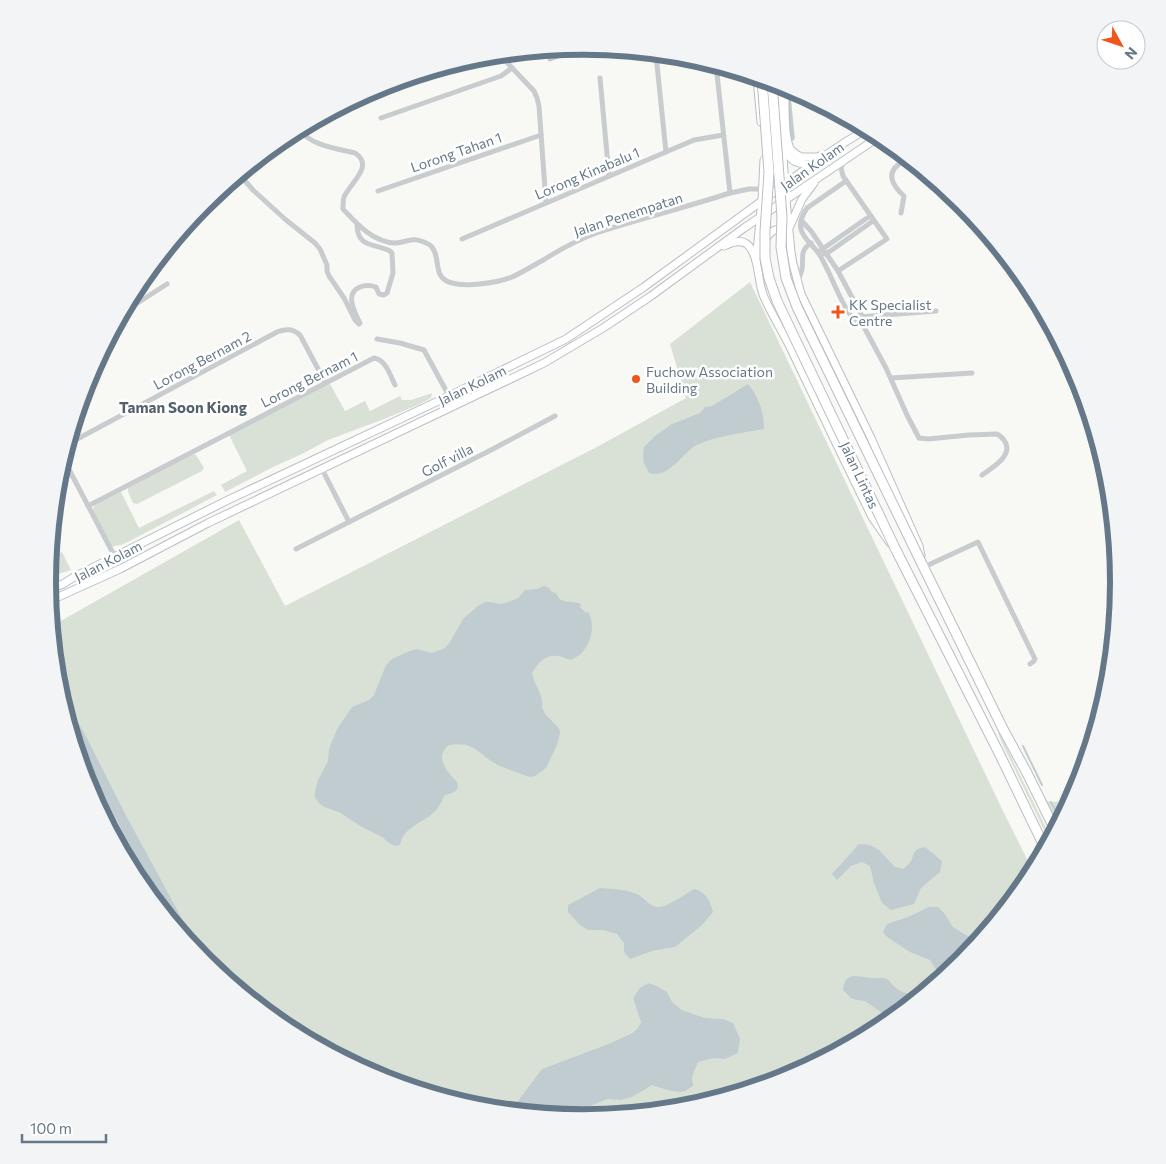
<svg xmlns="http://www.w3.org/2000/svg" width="1166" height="1164" viewBox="0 0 1166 1164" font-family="Commissioner,sans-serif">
<rect width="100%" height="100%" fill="#f8f8f5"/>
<g fill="#d9e1d6">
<path d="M750,282L1003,811L1033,871L1028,880L962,961L880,1028L788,1077L687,1108L583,1118L478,1107L378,1077L285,1027L205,961L126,815L84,732L74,716L63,704L57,686L52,626L239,520L285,606L595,448L686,398L670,344Z"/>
<path d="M329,382L345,411L365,401L370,411L400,396L402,400H411L432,393L431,398L418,405L384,419L328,440L302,454L273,467L225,492L221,485L247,471L229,435Z"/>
<path d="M193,454L196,455L204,468L202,471L137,504L133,503L128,492V488Z"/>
<path d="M214,491L217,495L128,542L121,545L109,547L92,510L95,505L121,492L139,528Z"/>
<path d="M62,552L71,570L55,575L48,574L50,557Z"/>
<path d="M998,733L1000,734L1051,838L1049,840L1002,743Z"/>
<path d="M73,737L106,800L98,806L88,787Z"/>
<path d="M1047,801L1053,802L1062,801L1064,805L1067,808L1055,819L1046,802Z"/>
<path d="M137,859L164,910L163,911L137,879L129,864Z"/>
</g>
<g fill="#c1ccd1">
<path d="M748,384C759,397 764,412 764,429C744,433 707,437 692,448C680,458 666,479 649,473L644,463L643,455L644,447L655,436L672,424L700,413L705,407L712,406Z"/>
<path d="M545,586L549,588L551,591L557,594C560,605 572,600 581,604L580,607L586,613L588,612C595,623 592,640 584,650C581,655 576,657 571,660C567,659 563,657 559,656C546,654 538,662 532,673C534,685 544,695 542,707L545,714L559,728L560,733L557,745L546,768L535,776L530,777C520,774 509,770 500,766C479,757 478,741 449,745C435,756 445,769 455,780C456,781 457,781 457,783C461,790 450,795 445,795C442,800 440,805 437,809C437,810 431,814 431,815C419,824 403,829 400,845L395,846L389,843L382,837L362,827L339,812L324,807L319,803L315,798V791L318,780L328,761L329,749L337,729L352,707L369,700L374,695L386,665L392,659L410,651L417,649L432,653L445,648L450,642L463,619L479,605L485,602H490L500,604L506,603L518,598L525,590L537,589L541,587Z"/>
<path d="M63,704L74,716L84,732L126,815L205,961L163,911L90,768L73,737Z"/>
<path d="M859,844L870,845L879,850L895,867L904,869C904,868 910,863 910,863C915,854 912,849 925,847L942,861L940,872L921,888L914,904L891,910L882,903L874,883L870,866L862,862L851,866L837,880L832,874Z"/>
<path d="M600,888C613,889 627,889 639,895C645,899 650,907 659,907C668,907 685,894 694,889C706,892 710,900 713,912L702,925L675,947L652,951L630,959L624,952V943L617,934L603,930H588L580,925L568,912V905Z"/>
<path d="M929,907H938L944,913L953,927L966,935L979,940L962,961L891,1019L865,1001L857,1000L851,998L843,990C845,970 858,977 872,978C877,979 882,976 887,979C890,981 892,985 895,987C912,1002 930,989 937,971L930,960L910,952L887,937L883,932L887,924L908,917Z"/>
<path d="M648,983L657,986L667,992L672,1002L682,1010L705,1018L723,1019L733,1023L740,1039L738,1053L725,1059L714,1058L698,1062L692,1077L693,1086C692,1086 687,1090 686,1091C676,1094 661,1088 652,1085L632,1097L621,1100L607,1099L590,1106L581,1118L505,1110L515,1105L542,1069L606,1045L633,1033L638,1028L641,1022L633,998L640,988Z"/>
</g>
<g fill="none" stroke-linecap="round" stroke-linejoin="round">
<g stroke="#c1ccd1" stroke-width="2">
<path d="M1023,746L1042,785"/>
<path d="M1051,802L1058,815"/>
</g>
<path stroke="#c1ccd1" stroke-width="5.5" d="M787,87L792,138"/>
<g stroke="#babfc4" stroke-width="9">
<g id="secondary">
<path d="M757,78L761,122"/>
<path d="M780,85V114L786,200L791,252L793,264L801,294L871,438L919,546L921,556"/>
<path d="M785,94C785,107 784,140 791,150C794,153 797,155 801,157H817L823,155"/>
<path d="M783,149C793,163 795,163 811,165"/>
<path d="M790,226L802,199L814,183"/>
<path d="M765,240C770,232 777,225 785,233"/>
<path d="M724,246C732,242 743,239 749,246C760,260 757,281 764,297C771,313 781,329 789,345C816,402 844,460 872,517L890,543"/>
<path d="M756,261L762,200L764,160"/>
<path d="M48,590L63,584L74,577L228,500L449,396L566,339L644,287L811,165L847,141L867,129"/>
<path d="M49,603L56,598L120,569L208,523L544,363L603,328L651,296L744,228L880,136"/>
</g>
</g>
<g stroke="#babec1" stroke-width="11">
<g id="trunk">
<path d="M895,548L1000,755L1045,848"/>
<path d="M922,564L1003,729L1027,773L1055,830"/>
</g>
</g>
<g stroke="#c8cccf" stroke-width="5">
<path d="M499,54L534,91L537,98L539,106L546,203"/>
<path d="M656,55L666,152"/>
<path d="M550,59L584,46"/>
<path d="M716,65L730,193"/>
<path d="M600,78L609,176"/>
<path d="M823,106L824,111"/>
<path d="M381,118L501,76L512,68"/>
<path d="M300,129C308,145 338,149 355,153C375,166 350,183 344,197C343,200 343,205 343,209C357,224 373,242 395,243C404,243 413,237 421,241C424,242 429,244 431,246C442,257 431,278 452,283C467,287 497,283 512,277C523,272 534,265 545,259C562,248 580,239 599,232C642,218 687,207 730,193L749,189H763"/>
<path d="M239,174L253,190L286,220L315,243L320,249L327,265V271L329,276L344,298L355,320L359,324L360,323C355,313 344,293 360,287C365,285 370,285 376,287L379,294L384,295L387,293L393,273L392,253L390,251C374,243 357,248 357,224"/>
<path d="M846,181L807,208C803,214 799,222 801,229C803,239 814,246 819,254C831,273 837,295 849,313C853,318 858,322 863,326"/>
<path d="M378,191L541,135"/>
<path d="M901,213L904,196C895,188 885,175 898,165C900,163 905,161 909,159"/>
<path d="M801,220L811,231L838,271L862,316L864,327L886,368L907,415L919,438L928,439L969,435L997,434C1000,436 1002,437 1004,440C1015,455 992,468 982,475"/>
<path d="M462,239L694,140L723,135"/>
<path d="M821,250L870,216"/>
<path d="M824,254H826L873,221"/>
<path d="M838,271L887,239L843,176L841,168L844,161"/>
<path d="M798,281C799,277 801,274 802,269C804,258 799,251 811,243"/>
<path d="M122,313L167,284"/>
<path d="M860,317L936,311"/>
<path d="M377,339L400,343L424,350L449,396"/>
<path d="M891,378L972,373"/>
<path d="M68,444L277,332C286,329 292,328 300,335L325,382"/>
<path d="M63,458L115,557"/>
<path d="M322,469L349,522L493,449L555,416"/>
<path d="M88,506L374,358C386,360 390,375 395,385"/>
<path d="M296,549L349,522"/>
<path d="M924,567L978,542L1035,659L1034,661L1030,664"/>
</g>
<use href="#secondary" stroke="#fff" stroke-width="7"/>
<use href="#trunk" stroke="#fff" stroke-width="9"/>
<g stroke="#babec1" stroke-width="11" stroke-linecap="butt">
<g id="trunk-bridge">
<path d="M762,79L769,172L765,231V258L769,278L777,301L895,548"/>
<path d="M772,82L782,217L781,247L786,278L797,307L922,564"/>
</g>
</g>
<use href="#trunk-bridge" stroke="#fff" stroke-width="9"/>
</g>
<g fill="#f2551c" stroke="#fff" stroke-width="2">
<path d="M835.5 304.5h5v5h5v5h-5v5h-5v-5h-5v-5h5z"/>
<circle cx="636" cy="379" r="5"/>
</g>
<g text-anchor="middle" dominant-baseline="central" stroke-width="5" stroke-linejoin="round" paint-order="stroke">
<g font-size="14" fill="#657889" stroke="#fff">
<text transform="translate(456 152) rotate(-19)">Lorong Tahan 1</text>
<text transform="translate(812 166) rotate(-35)">Jalan Kolam</text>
<text transform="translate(587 173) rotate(-23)">Lorong Kinabalu 1</text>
<text transform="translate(628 214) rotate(-18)">Jalan Penempatan</text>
<text transform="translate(202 360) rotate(-28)">Lorong Bernam 2</text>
<text transform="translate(309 379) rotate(-27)">Lorong Bernam 1</text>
<text transform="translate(472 385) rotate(-26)">Jalan Kolam</text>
<text transform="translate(447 460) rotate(-27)">Golf villa</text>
<text transform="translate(860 475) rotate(65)">Jalan Lintas</text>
<text transform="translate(108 561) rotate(-27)">Jalan Kolam</text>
</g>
<g font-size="14" fill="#657889" stroke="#fff" text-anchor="start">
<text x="849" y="304">KK Specialist<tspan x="849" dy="16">Centre</tspan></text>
<text x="646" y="371">Fuchow Association<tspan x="646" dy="16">Building</tspan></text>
</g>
<g font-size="15" font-weight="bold" fill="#53616d" stroke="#fff">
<text x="183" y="407">Taman Soon Kiong</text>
</g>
</g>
<path d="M0 0H1166V1164H0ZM56 582a527 527 0 1 1 1054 0a527 527 0 1 1-1054 0Z" fill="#f3f4f6" fill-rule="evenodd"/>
<path fill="none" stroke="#657889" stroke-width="6" d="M56 582a527 527 0 1 1 1054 0a527 527 0 1 1-1054 0Z"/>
<g transform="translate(1121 45) rotate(130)"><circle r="24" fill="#ffffff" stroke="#c1c9d0"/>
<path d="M0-4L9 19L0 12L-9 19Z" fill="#f2551c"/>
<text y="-8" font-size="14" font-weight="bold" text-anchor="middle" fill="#657889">N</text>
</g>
<path d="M22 1134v8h84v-8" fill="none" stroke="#657889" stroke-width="2.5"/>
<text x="30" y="1134" font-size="15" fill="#657889" stroke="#ffffff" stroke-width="4" paint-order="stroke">100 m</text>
</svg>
